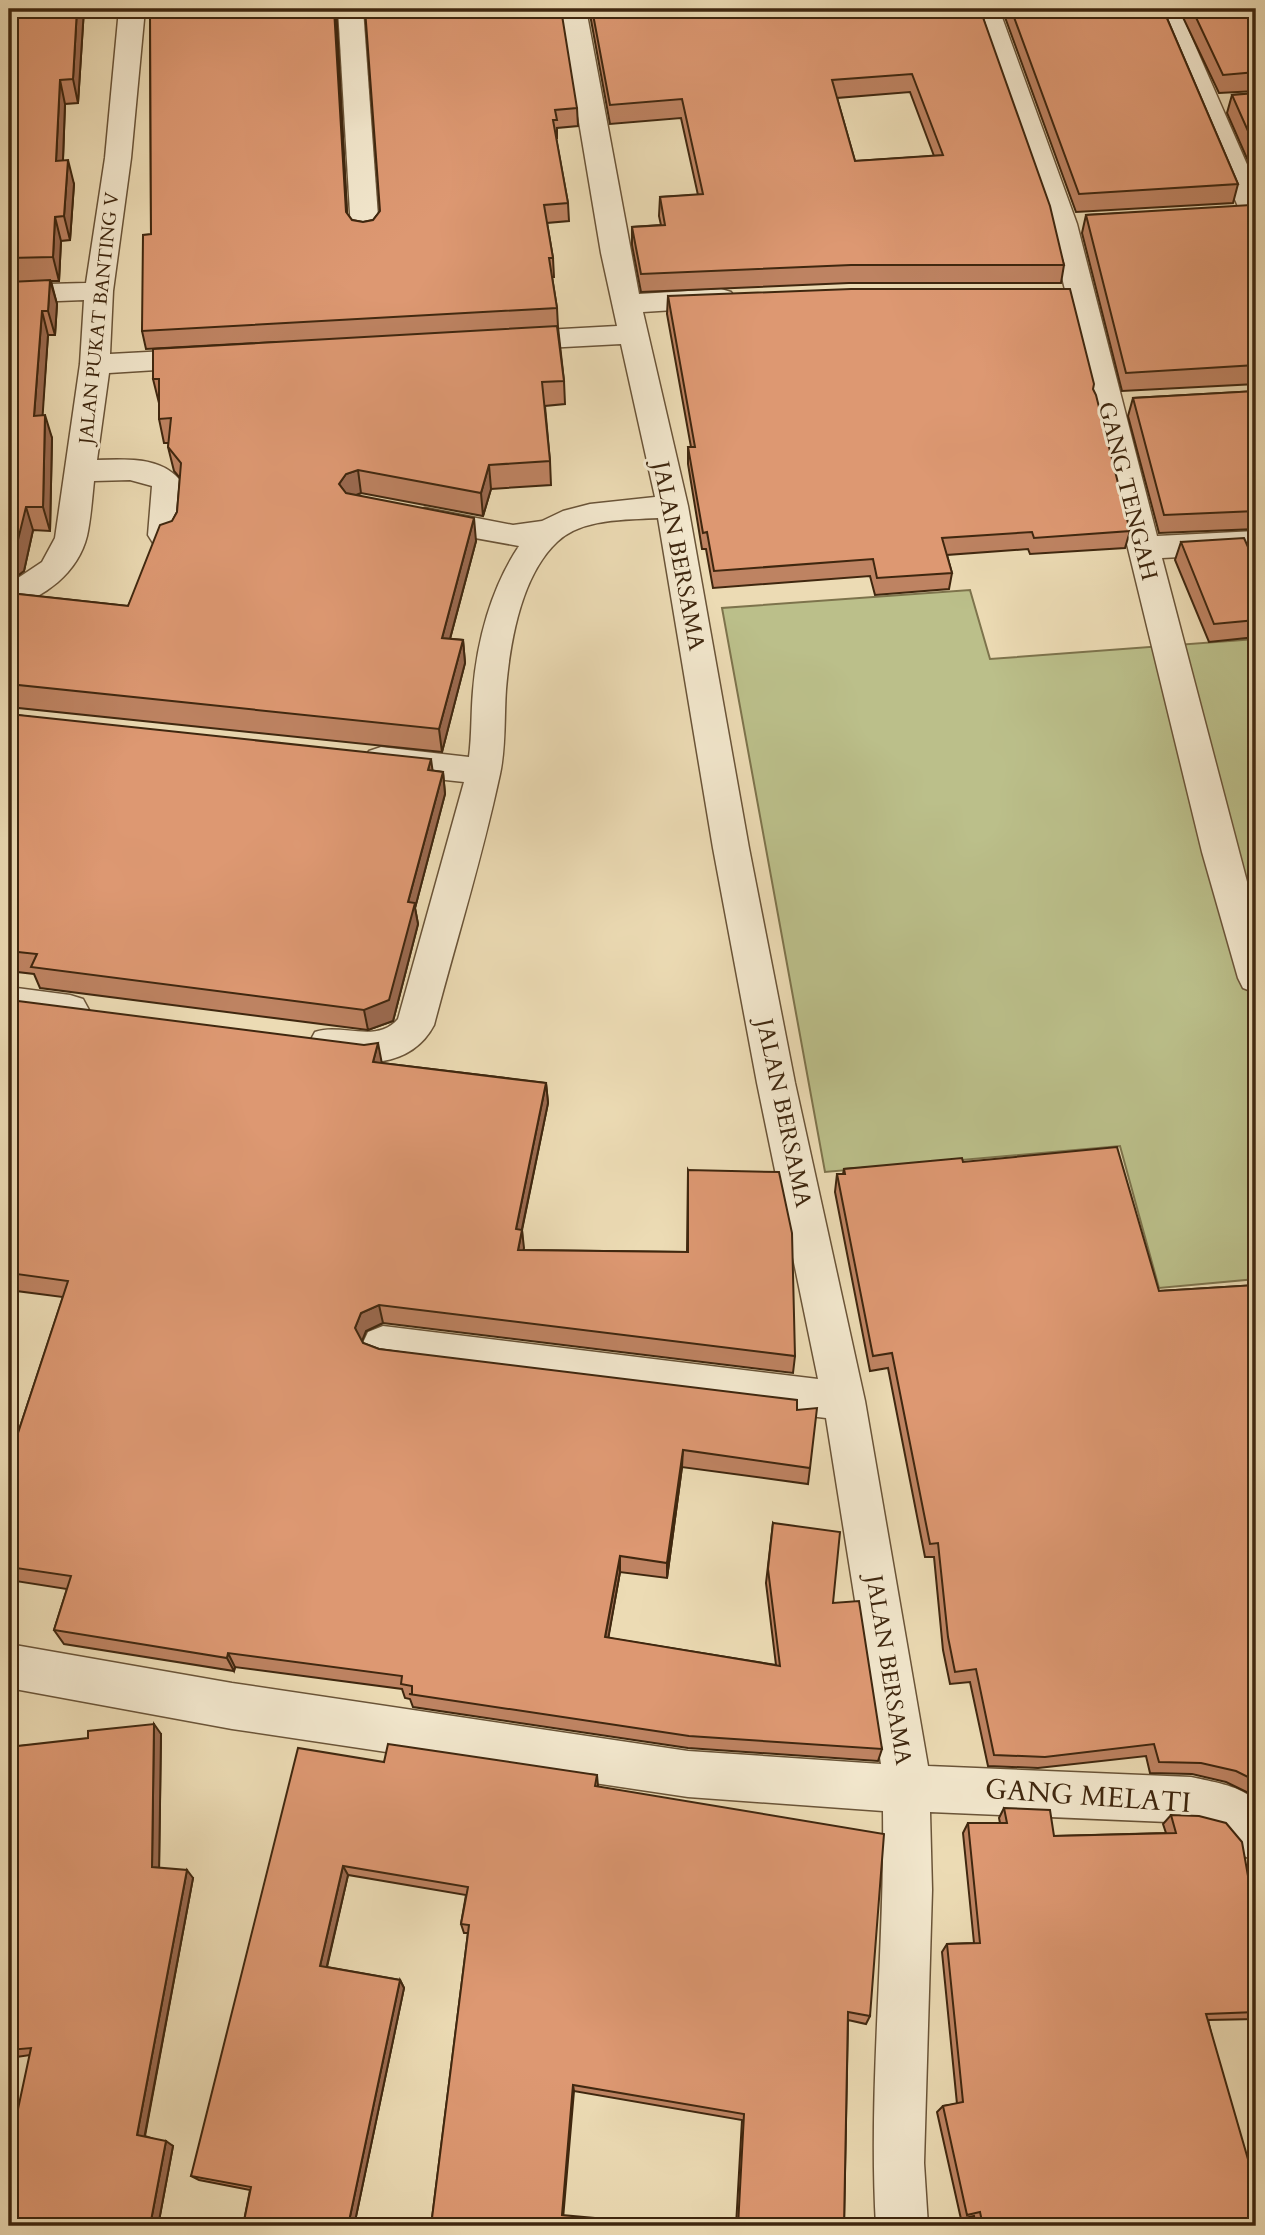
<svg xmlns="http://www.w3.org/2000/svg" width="1265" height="2235" viewBox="0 0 1265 2235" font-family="Cardo,serif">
<rect width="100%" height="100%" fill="#ecdbb4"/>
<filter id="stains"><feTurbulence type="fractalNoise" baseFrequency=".00286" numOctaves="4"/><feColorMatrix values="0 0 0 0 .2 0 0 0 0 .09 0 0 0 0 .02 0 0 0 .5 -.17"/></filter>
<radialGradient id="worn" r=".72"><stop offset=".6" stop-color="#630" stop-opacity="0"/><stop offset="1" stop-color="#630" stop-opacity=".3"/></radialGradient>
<path fill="#bbbf8a" stroke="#7d734c" stroke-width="2" d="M970,590L990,659L1256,639V1279L1159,1288L1120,1146L825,1172L722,608Z"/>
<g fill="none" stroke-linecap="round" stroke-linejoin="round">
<g stroke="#6a5438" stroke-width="3">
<g id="minor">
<path d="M119,9H145L131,158L113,291L110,354L204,349L214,351L219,358L214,365L204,367L109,373L97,460C128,459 166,456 184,486L180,535L175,543L164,546L153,543L148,535L152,486L130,480L94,481C92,499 91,518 87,536C78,573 44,598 9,608V584L42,562L55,538L80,364L84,300L9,303V285L86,283L105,158Z"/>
<path d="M338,9H363L379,230L375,236L365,238L355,236L351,230Z"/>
<path d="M560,9H586L639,294L721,289L731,292L735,298L731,304L721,307L643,312L688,506L749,848L795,1083L865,1401L928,1766L1191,1777C1213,1782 1239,1785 1256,1801V1861L1239,1854L1218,1830L1191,1823L930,1812L932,1890L924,2163L928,2226H876C868,2088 885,1949 883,1811L688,1797L232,1729L9,1688V1644L232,1683L688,1751L881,1764L826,1418L383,1364L368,1358L362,1345L368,1332L383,1326L818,1379L757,1083L713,848L658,518C626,520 582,518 557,542C521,576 510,642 506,689C504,718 506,746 500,774C482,859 456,941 434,1025C411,1069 357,1068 315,1054L309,1043L315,1032C342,1023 377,1044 398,1019L464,782L381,773L369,769L364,760L369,751L381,747L469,757C472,735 471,713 473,691C477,641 491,588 519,546L414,527L409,519L414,511L425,508L513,525L542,521L563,511L590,504L655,497L621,344L506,350L496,347L491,341L496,335L506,332L617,326L601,253Z"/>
<path d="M974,9H999L1077,224L1157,536L1256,531V553L1162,558L1256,916V993L1243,988L1238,978L1202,852L1049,224Z"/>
<path d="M1154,9H1179L1256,185V224L1246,222L1242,216Z"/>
<path d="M9,987L70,995L83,999L89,1010L83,1021L70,1025L9,1017Z"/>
</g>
</g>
<use href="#minor" fill="#f3e8ce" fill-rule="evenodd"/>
</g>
<g fill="#be8362" stroke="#3f270f" stroke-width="2" fill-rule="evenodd">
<path d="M9,9H84L78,103L65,104L63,160L74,184L70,240L61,241L59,281H51L57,304L55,335H48L42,415L52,438L50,531L33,530L24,571L9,582Z"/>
<path d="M150,9H336L347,214L352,220L363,222L373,220L380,211L365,9L577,108L578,126L557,128V138H556L568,203L569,221L547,223L553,258L554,277H552L557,308L558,327L564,381L565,404L545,406L550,461L551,485L491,489L483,516L361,493L356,495L476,541L450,639L463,640L465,663L442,752L9,707V591L10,593L128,606L177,512L180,478L174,471L168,447L169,443H164L159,419V403L153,379L277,342L146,349L142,331L151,234Z"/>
<path d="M589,9H980L1064,265L1061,283H849L641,292L632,245V227L661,225L659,216L660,197L698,195L681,118L610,124ZM910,92L934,156L855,161L837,98Z"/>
<path d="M1002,9H1163L1238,184L1233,203L1076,212Z"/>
<path d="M1179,9H1256V91L1219,93Z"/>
<path d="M1256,93V179L1227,113L1232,95Z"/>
<path d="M1256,207V384L1122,391L1082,233L1086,215Z"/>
<path d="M668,296L1093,390L1130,531L1125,548L1030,554L1028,549L947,555L952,573L949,589L875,595L870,576L713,588L706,549H702L688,464V447H691L667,314Z"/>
<path d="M1256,391V529L1159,533L1128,416L1133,398Z"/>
<path d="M1181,542L1256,565V637L1209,642L1175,560Z"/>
<path d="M9,714L443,772L445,794L415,908L418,924L393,1021L368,1030L40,988L34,974L9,971Z"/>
<path d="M9,1026L382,1063L546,1083L548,1103L522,1230L523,1250L687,1252L688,1170L795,1356L793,1373L383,1323L366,1331L362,1341L363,1343L379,1349L797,1410L810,1468L808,1484L682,1467L667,1578L620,1572L608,1638L776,1665L766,1583L773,1523L833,1603L882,1749L878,1761L688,1748L413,1707L410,1699L405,1698L402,1689L235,1667L234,1671L64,1644L54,1630L67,1589L9,1580V1444L14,1445L63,1297L9,1290Z"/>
<path d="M963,1162L1159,1291L1256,1285V1799L1251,1794L1226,1782L1192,1774L1150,1773L1146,1756L1038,1768L988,1766L970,1682L950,1684L943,1650L934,1557H925L888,1368L870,1371L835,1192L837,1174H843L844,1169Z"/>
<path d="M161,1734L159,1868L193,1878L145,2136L173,2146L158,2226L30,2055L9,2058V1747Z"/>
<path d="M384,1762L597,1775L598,1786L870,2016L866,2024L848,2020L844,2226H736L742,2120L574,2091L431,2226L468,1933H464L461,1924L466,1895L348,1875L327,1967L400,1980L404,1988L354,2226H243L250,2190L199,2180L191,2176Z"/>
<path d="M1004,1808L1054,1836L1166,1833L1163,1824L1171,1815L1256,1921V2019L1208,2020L1256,2226H976L974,2216L961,2219L937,2112L943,2106L957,2104L942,1952L947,1944L974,1943L963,1833L968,1823H1000L999,1818Z"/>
</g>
<g fill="#9b6a50" stroke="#3f270f" stroke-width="2">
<path d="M77,9H84L78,103L73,79Z"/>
<path d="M334,9H336L348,230L346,212Z"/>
<path d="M60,80L65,104L62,185L56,161Z"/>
<path d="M68,160L74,184L70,240L64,216Z"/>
<path d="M55,217L61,241L59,281L53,257Z"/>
<path d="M50,280L57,304L55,335L48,311Z"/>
<path d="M42,311L48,335L41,439L34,416Z"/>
<path d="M45,415L52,438L50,531L43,507Z"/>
<path d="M489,465L491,489L483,516L481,493Z"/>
<path d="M358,470L361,493L349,498L339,484L346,474Z"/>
<path d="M26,507L33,530L24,571L9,582V553Z"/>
<path d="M474,518L476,541L444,661L442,638Z"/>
<path d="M463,640L465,663L442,752L439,729Z"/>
<path d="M431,759L434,781L428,770Z"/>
<path d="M443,772L445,794L415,908L418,924L393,1021L368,1030L364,1010L408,902Z"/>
<path d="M378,1043L382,1064L373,1062Z"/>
<path d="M546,1083L548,1103L518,1248L516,1229Z"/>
<path d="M522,1230L524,1248L520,1268L518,1250Z"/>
<path d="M379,1305L383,1323L366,1331L360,1346L355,1328L361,1313Z"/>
<path d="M683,1450L682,1467L667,1578V1563Z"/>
<path d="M620,1556V1572L606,1651L605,1637Z"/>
<path d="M228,1653L235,1667L234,1671L227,1658Z"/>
<path d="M154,1724L161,1734L159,1875L152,1867Z"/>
<path d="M343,1866L348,1875L325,1974L320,1966Z"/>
<path d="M187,1870L193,1878L144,2139L137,2135Z"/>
<path d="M400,1980L404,1988L354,2226H348Z"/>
<path d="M573,2085L574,2091L563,2219L562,2215Z"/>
<path d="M166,2141L173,2146L158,2226H150Z"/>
</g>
<g fill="#dd9872" stroke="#3f270f" stroke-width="2" fill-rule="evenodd">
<path d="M9,9H77L73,79L60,80L56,161L68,160L64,216L55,217L53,257L9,258Z"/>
<path d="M150,9H334L346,212L352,220L363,222L373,220L380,211L365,9H561L577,108L555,110L557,120H553L568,203L544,205L553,258H549L557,308L142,331L143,235L151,234Z"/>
<path d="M592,9H980L1050,206L1064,265H851L641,274L632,227L665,225L660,197L703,194L682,99L610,105ZM912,74L943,155L855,161L832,80Z"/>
<path d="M1011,9H1163L1238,184L1079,194Z"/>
<path d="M1192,9H1256V72L1223,75Z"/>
<path d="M1256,93V149L1232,95Z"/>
<path d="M1251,205L1256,207V365L1126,373L1086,215Z"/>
<path d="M50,280L48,311H42L34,416L45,415L43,507H26L16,548L9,553V282Z"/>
<path d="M851,289H1070L1094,384L1093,389L1096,395L1130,531L1034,538L1032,532L942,538L952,573L877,578L873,559L714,571L707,532L703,533L688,447H695L668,296Z"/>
<path d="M557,326L564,381L542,382L550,461L489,465L481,493L358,470L346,474L339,484L346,493L474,518L442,638L463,640L439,729L9,684V593L128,606L160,525L172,521L177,512L181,463L168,447L171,418L159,419V379H153V349Z"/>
<path d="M1256,391V511L1164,515L1133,398Z"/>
<path d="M1244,538L1256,565V620L1214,624L1181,542Z"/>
<path d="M9,714L431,759L428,770L443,772L408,902L415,903L389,1000L364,1010L31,967L37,954L9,951Z"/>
<path d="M18,1001L364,1045L378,1043L373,1062L546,1083L516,1229L522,1230L518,1250L688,1252V1170L779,1172L792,1233L795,1356L379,1305L361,1313L355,1328L363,1343L379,1349L797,1400V1410L817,1408L810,1468L683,1450L667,1563L620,1556L605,1637L780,1666L768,1569L773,1523L840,1532L833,1603L859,1601L882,1749L689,1736L409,1694H412V1686L401,1684L402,1676L228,1653L227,1658L54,1630L71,1576L9,1567V1444L14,1445L68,1281L9,1273V1026Z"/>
<path d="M1117,1147L1159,1291L1256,1285V1781L1236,1771L1201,1763L1159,1762L1154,1744L1045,1757L994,1755L976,1669L955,1672L948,1637L938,1543L930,1544L892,1353L873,1356L837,1174H845L844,1169L962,1158L963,1162Z"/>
<path d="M154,1724L152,1867L187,1870L137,2135L166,2141L150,2226H9V2151L31,2048L9,2050V1747L88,1738V1731Z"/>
<path d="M388,1744L597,1775L595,1786L884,1834L870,2016L848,2012L844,2226H738L744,2114L573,2085L562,2215L649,2223V2226H431L469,1925L461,1924L468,1887L343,1866L320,1966L400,1980L348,2226H243L251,2187L191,2176L298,1748L384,1762Z"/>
<path d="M1004,1808L1050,1810L1054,1836L1176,1833L1171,1815L1199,1816L1226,1823L1242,1842L1256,1921V2012L1206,2014L1252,2173L1256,2172V2226H983L980,2212L967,2215L943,2106L963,2102L947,1944L980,1943L968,1823H1007Z"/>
</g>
<g text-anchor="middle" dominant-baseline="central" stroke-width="6" stroke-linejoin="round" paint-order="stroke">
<g font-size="19" fill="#3f270f" stroke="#f3e8ce">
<text transform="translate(99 318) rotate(-84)">JALAN PUKAT BANTING V</text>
</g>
<g font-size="23" fill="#3f270f" stroke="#f3e8ce">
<text transform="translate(1128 491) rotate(76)">GANG TENGAH</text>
<text transform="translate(679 556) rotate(79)">JALAN BERSAMA</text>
<text transform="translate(784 1113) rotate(78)">JALAN BERSAMA</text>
<text transform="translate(889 1670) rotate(81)">JALAN BERSAMA</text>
</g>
<g font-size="28" fill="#3f270f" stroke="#f3e8ce">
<text transform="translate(1088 1796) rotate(4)">GANG MELATI</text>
</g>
</g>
<rect width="1265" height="2235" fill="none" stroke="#ecdbb4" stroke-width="35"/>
<rect x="10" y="10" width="1244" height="2214" fill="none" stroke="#3f270f" stroke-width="3.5"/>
<rect x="18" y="18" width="1230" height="2200" fill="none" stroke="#3f270f" stroke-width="2"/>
<rect width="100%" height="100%" filter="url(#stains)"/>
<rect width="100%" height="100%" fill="url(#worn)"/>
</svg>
